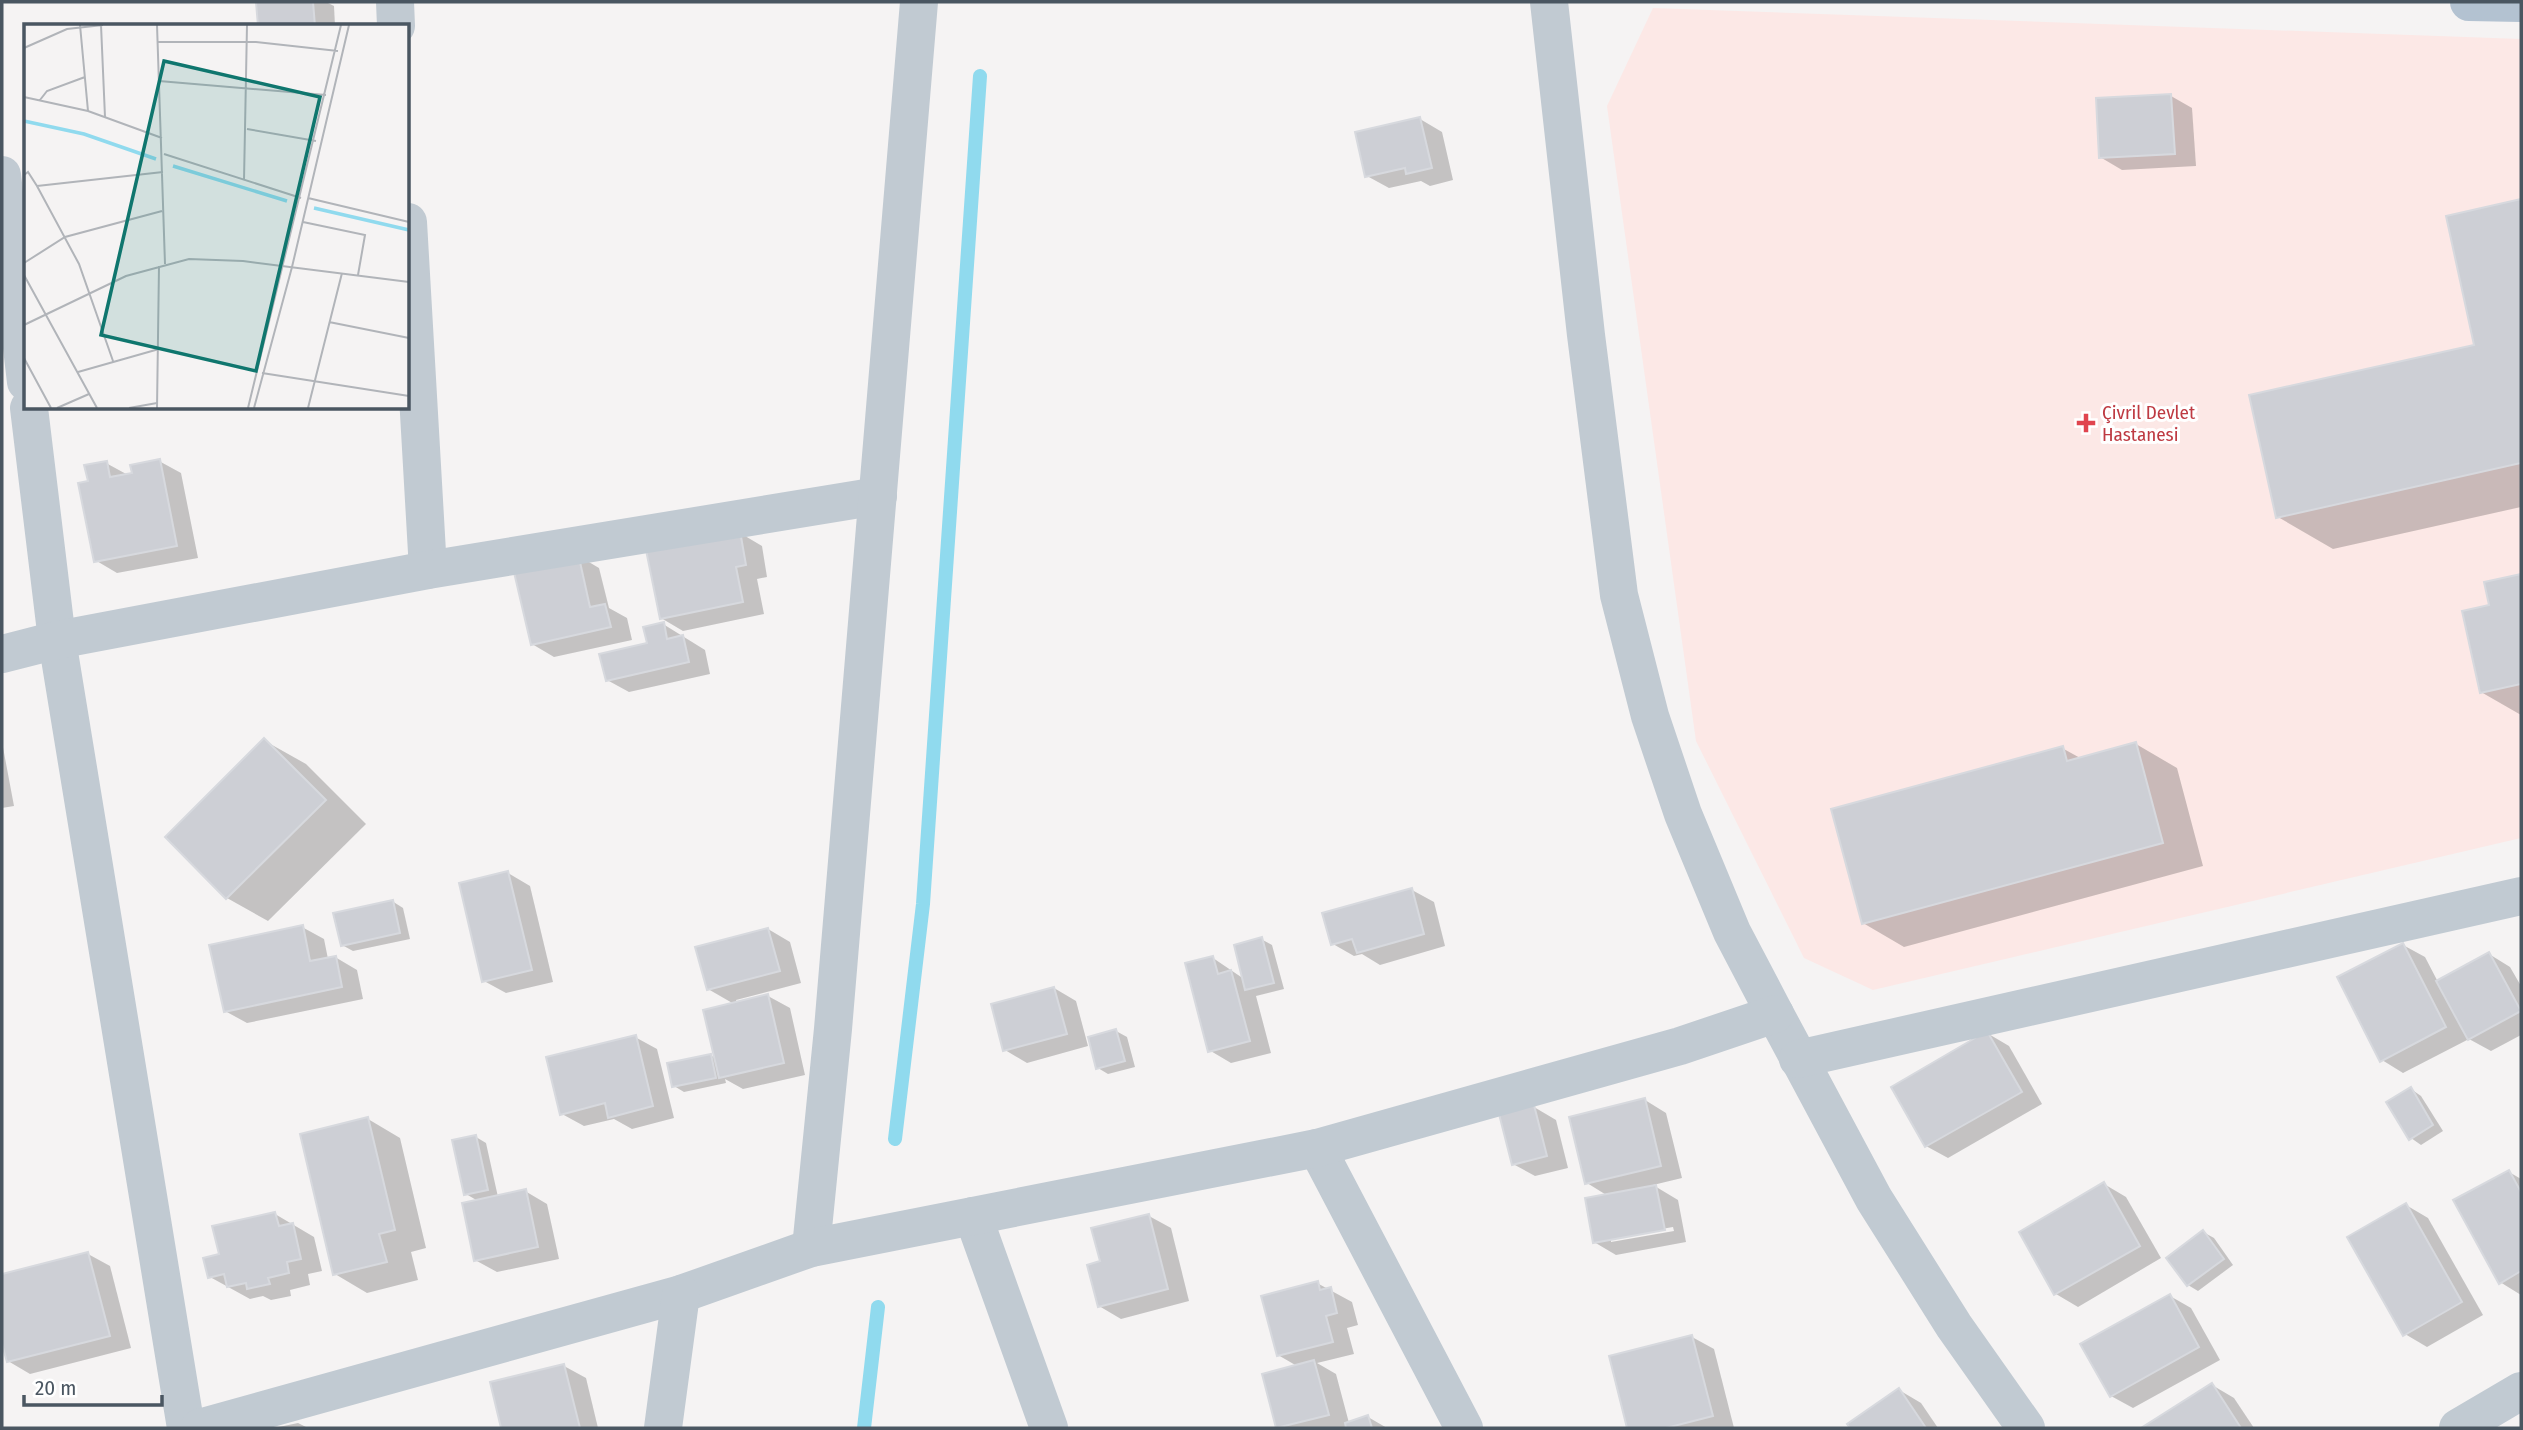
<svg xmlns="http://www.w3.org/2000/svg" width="2523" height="1430" viewBox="0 0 2523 1430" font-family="'Fira Sans Condensed',sans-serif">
<rect width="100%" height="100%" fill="#f5f3f3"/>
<path fill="#fce8e6" d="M1653,8L2521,39V838L1873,990L1804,958L1696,741L1607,106Z"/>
<g fill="#0003" fill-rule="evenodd">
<path d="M257,2H326L334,6L335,26H260Z"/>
<path d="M2171,96L2192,108L2196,166L2122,170L2100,157Z"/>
<path d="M1420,119L1442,132L1453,180L1430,186L1421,181L1389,188L1367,176Z"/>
<path d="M2521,201V507L2333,549L2278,517L2476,347L2448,217Z"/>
<path d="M159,461L181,473L198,558L117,573L95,560L90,483L106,463L128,475Z"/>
<path d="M740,533L762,546L767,577L757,579L764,614L683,631L661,618Z"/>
<path d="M577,555L599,568L609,608L627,618L632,640L554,657L532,644Z"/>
<path d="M2521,575V715L2481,692L2492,606L2486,583Z"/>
<path d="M663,624L705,650L710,674L629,692L607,680L649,645Z"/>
<path d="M265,741L306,764L366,824L268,921L227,898Z"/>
<path d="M2,742L14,806L2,808Z"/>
<path d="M2136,744L2177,768L2203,866L1904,947L1863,923L2062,748L2082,759Z"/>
<path d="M508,873L530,886L553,982L506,993L484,981Z"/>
<path d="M1412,890L1434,902L1445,946L1380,965L1362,954L1354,956L1333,944Z"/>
<path d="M392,901L403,908L410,939L353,951L342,945Z"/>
<path d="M302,927L324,939L328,959L335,957L357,970L363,999L247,1023L225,1011Z"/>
<path d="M768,929L790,942L801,983L736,1000L737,1003L768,996L790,1008L805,1075L743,1089L725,1079L726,1083L684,1092L674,1086L710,1055L717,1059L734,1004L708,989Z"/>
<path d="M1261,939L1272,945L1284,989L1256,996L1271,1053L1231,1063L1209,1050L1213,958L1244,979Z"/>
<path d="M2403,945L2425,957L2438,982L2489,954L2510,967L2521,986V1035L2491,1051L2469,1039L2403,1073L2382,1060Z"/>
<path d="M1054,988L1076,1001L1088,1046L1027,1063L1005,1050Z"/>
<path d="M1116,1031L1127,1037L1135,1067L1108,1074L1098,1068Z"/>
<path d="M1987,1033L2009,1046L2042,1104L1948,1158L1926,1146Z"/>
<path d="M635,1037L657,1049L674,1118L632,1129L614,1119L584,1126L562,1114Z"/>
<path d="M2411,1089L2421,1096L2443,1131L2421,1145L2411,1138Z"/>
<path d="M1645,1100L1666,1113L1682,1178L1653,1185L1678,1200L1686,1242L1616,1255L1594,1242L1608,1196L1587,1183ZM1673,1227L1674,1231L1611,1242V1238Z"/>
<path d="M1534,1107L1556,1120L1568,1168L1535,1176L1513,1164Z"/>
<path d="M368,1119L400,1138L426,1248L411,1252L418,1280L367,1293L335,1274Z"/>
<path d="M476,1137L486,1143L498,1197L525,1191L547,1204L559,1259L497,1272L475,1260L478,1201L466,1194Z"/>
<path d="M2509,1172L2521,1179V1295L2500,1282Z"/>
<path d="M2104,1184L2126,1197L2161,1258L2078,1307L2056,1294L2021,1233Z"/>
<path d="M2406,1205L2428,1218L2483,1315L2427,1347L2405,1334Z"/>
<path d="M275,1214L314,1237L322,1271L308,1274L310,1285L290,1290L291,1296L271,1300L263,1296L250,1299L210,1277L221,1256Z"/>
<path d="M1149,1216L1171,1228L1189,1301L1121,1319L1099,1306L1102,1262Z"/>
<path d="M2203,1232L2214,1238L2233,1265L2198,1291L2188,1285Z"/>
<path d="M88,1254L110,1266L131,1348L30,1374L8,1361L2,1337V1276Z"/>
<path d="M1317,1283L1352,1302L1358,1325L1347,1328L1354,1354L1317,1363L1336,1374L1349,1423L1368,1417L1387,1428H1278L1264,1375L1297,1366L1278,1355Z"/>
<path d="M2170,1296L2191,1308L2220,1360L2133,1408L2111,1396Z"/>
<path d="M1692,1337L1714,1349L1734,1428H1629L1611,1357Z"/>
<path d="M564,1366L586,1378L598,1428H503L492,1383Z"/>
<path d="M2212,1385L2234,1398L2254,1428H2143Z"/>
<path d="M1899,1390L1921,1403L1938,1428H1852L1849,1424Z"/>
<path d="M298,1423L308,1428H274Z"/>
</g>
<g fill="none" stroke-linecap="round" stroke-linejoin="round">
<g stroke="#90daee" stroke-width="14">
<path d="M895,1139L923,904L980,76"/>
<path d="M864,1428L878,1307"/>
</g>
</g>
<g fill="#cdcfd5" stroke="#d7d9de" stroke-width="2">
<path d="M256,2H313L315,26H258Z"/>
<path d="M2171,94L2175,154L2099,158L2096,98Z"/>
<path d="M1420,117L1432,168L1406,174L1405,168L1365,177L1355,132Z"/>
<path d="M2521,199V463L2276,518L2249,395L2474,345L2446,216Z"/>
<path d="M160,459L177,546L94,562L78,483L88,481L84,465L107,461L110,477L132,473L130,465Z"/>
<path d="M740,531L746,565L736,567L743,602L660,619L646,550Z"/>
<path d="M578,553L590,607L605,604L611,627L531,645L513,568Z"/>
<path d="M2521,574V684L2480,693L2462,611L2489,605L2484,582Z"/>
<path d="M664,622L667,639L683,635L689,662L606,681L599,654L647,643L643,627Z"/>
<path d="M264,738L326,800L226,899L165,837Z"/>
<path d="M2136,742L2163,843L1862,924L1831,809L2063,746L2067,761Z"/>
<path d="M508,871L532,970L482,982L459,883Z"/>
<path d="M1412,888L1424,934L1357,953L1352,939L1331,945L1322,913Z"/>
<path d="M393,900L400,933L341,946L333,913Z"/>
<path d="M303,925L310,961L336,956L342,987L224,1012L209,945Z"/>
<path d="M768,928L780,971L707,990L695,947Z"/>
<path d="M1262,937L1274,983L1245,990L1234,945Z"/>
<path d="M2403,943L2446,1027L2380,1062L2337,977Z"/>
<path d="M2489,952L2521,1011L2468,1040L2436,981Z"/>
<path d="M1213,956L1218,974L1231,970L1250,1041L1208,1052L1185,963Z"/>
<path d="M1054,987L1067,1034L1003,1051L991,1004Z"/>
<path d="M768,994L784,1063L719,1078L703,1010Z"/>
<path d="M1116,1029L1125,1061L1096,1069L1088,1037Z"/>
<path d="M1987,1031L2022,1092L1925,1147L1891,1087Z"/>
<path d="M636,1035L653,1106L608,1118L605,1103L560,1115L546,1057Z"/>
<path d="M711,1054L716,1078L672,1087L667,1063Z"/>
<path d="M2411,1087L2433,1125L2409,1140L2386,1102Z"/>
<path d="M1645,1098L1661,1166L1585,1184L1569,1117Z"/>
<path d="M1534,1105L1547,1156L1512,1165L1499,1114Z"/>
<path d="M368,1117L395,1230L379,1234L387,1262L333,1275L300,1134Z"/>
<path d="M476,1135L488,1190L464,1195L452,1140Z"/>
<path d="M2509,1170L2521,1192V1271L2499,1284L2453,1200Z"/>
<path d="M2104,1182L2140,1246L2054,1295L2019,1232Z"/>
<path d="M1656,1185L1665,1230L1593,1243L1585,1198Z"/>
<path d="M526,1189L538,1247L474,1261L462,1203Z"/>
<path d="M2406,1203L2462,1302L2403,1336L2347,1237Z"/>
<path d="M275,1212L279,1226L293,1223L301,1259L287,1262L289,1273L268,1278L270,1284L247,1289L246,1283L227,1287L224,1274L208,1278L203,1258L219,1254L212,1226Z"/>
<path d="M1149,1214L1168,1289L1098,1307L1087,1265L1100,1261L1091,1228Z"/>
<path d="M2203,1230L2224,1259L2187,1286L2166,1258Z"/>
<path d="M88,1252L110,1336L7,1362L2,1344V1274Z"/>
<path d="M1318,1281L1320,1290L1331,1287L1337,1313L1326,1316L1333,1342L1277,1356L1261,1296Z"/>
<path d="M2170,1294L2199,1347L2110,1397L2080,1344Z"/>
<path d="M1692,1335L1713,1416L1666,1428H1627L1609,1356Z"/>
<path d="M1314,1360L1329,1415L1276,1428L1262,1374Z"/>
<path d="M564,1364L580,1428H501L490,1382Z"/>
<path d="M2212,1383L2241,1428H2141Z"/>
<path d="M1899,1388L1926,1428H1850L1847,1424Z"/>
<path d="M1368,1415L1372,1428H1346L1345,1423Z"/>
</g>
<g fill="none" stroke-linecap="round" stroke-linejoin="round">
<g stroke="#c1cad2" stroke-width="38">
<path d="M395,2L396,26"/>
<path d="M1549,2L1586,335L1619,595L1650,716L1683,814L1732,932L1775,1014L1874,1199L1954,1326L2026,1428"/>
<path d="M2,175L26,382"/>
<path d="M408,222L428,570"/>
<path d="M29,408L57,640L186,1428"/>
<path d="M2,654L57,640L428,570L878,496"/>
<path d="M1798,1059L2521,896"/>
<path d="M1317,1148L1464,1428"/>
<path d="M973,1216L1049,1428"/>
<path d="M811,1248L833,1029L919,2"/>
<path d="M199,1428L681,1294L811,1248L1317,1148L1680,1046L1775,1014"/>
<path d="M663,1428L681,1294"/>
<path d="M2458,1428L2521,1391"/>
</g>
<path stroke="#b3c2d1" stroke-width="38" d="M2469,2L2521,3"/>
</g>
<path fill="#e0444e" stroke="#fff" stroke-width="2.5" d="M2082.5 412.5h7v7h7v7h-7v7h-7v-7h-7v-7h7z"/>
<g text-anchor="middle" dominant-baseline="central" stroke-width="6" stroke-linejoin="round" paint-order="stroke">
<g font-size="19" fill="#be3a42" stroke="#fff" text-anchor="start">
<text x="2102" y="412">Çivril Devlet<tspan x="2102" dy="22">Hastanesi</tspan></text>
</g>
</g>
<g transform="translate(24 24)">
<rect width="385" height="385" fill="#f5f3f3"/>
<path fill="none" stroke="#90daee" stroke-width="3.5" d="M0,97L60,110L132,135M149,142L263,177M290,184L385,206"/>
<path fill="none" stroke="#b1b4b9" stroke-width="2" d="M56,1L64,87M77,1L81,93M133,1L141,240M134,18H232L314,27M0,24L43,5L79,1M135,57L302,71M0,73L64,87L138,114M16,76L23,67L61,53M223,105L292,117M140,130L277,174M0,151L4,148L13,162L55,240L89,337M220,156L223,1M13,162L139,148M284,174L385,198M279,198L341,211L334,251M0,239L41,213L138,187M0,251L73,384M305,298L385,314M0,301L102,252L165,235L219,237L385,258M0,334L27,384M54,348L135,325M238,349L385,372M33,384L65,370M105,384L133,379M133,384L135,242M224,384L317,1M230,384L268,243L325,1M284,384L318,249"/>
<path fill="#0f766e" fill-opacity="0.15" stroke="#0f766e" stroke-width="3.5" d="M140,37L296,73L232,347L77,311Z"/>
<rect width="385" height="385" fill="none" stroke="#4a5661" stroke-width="3.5"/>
</g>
<rect width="2523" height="1430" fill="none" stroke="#4a5661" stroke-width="7"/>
<path d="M24 1395v10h138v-10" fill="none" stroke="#4a5661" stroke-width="3.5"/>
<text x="35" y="1395" font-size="21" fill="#4a5661" stroke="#ffffff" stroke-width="5" paint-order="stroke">20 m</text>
</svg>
